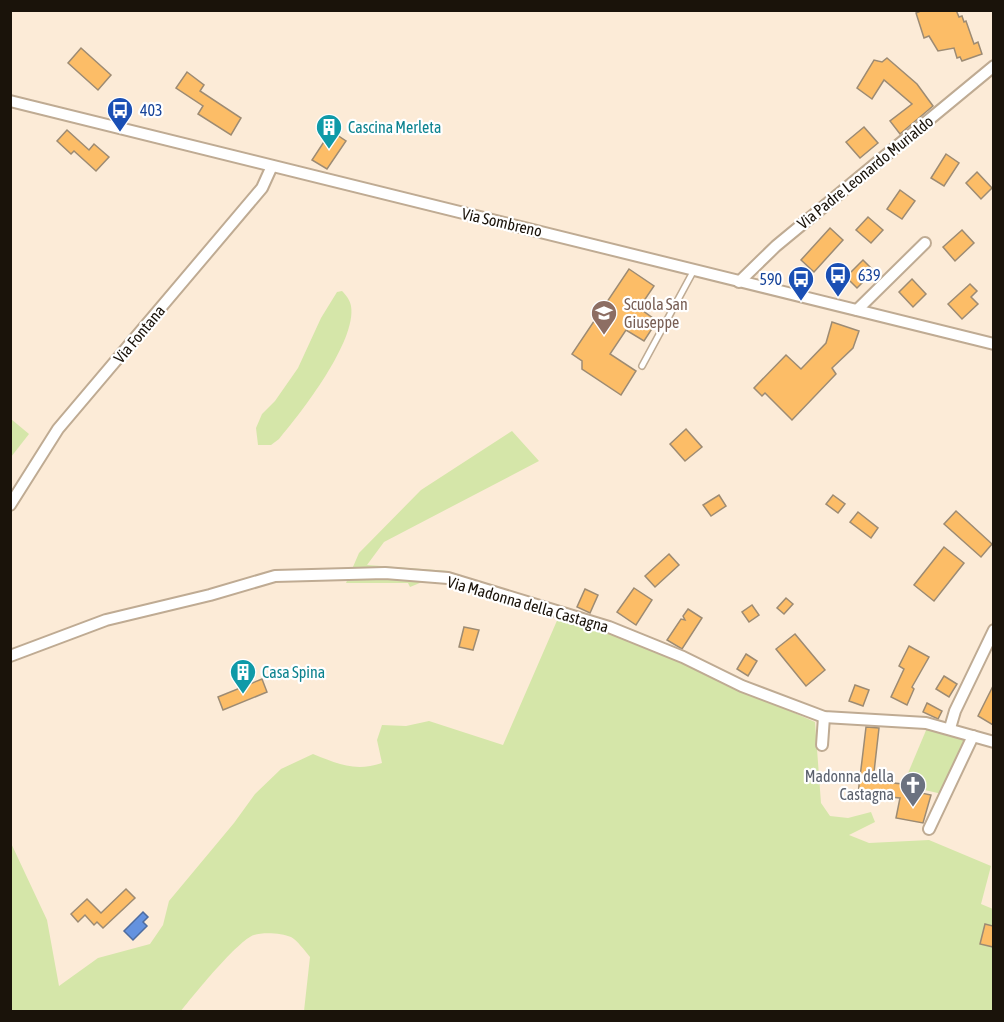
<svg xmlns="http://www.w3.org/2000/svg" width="1004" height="1022" viewBox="0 0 1004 1022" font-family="'Asap Condensed',sans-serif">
<rect width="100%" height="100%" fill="#fcebd7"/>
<g fill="#d5e6a9">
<path d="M342,291C346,295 350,300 351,306C357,341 301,413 279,439L271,445H258L256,428L262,414L275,401L298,368L321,318L337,292Z"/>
<path d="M11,419L29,434L11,457Z"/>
<path d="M512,431L539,461L384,542L367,565L449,571L410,587L408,583H346L359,553L421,490Z"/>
<path d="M559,616L619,636L815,722L821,803L830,816L848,818L871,812L875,822L849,835L869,843L929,840L991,866L981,904L993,909V1011H304L310,957C305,951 297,940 291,937C282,933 263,932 254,935C238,940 193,996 181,1011H11L10,841L47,920L59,986L98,958L150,944L163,925L169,901L234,823L255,794L281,769L313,754C338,764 355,772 382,763L377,740L382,725L406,726L429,721L503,745Z"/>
<path d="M927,728L964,740L942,794L903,785Z"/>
</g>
<path fill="#6492df" stroke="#4e6c9f" stroke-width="1.5" d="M143,912L148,917L143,922L147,926L133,940L124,931Z"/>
<g fill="#fcbd67" stroke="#9d8b73" stroke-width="1.5">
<path d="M923,10H956L959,17L962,16L964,22L966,21L974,44L978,42L982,54L962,61L960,57L957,58L954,48L938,51L929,36L924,38L916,13Z"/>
<path d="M81,48L111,75L98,90L68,63Z"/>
<path d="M887,58L917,84L933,106L900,134L890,121L912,104L884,80L872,99L857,88L874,60L882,62Z"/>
<path d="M187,72L204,85L200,91L241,118L231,135L198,114L203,106L176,88Z"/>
<path d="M864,127L878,143L860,158L846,142Z"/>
<path d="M67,130L89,150L94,144L109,157L96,171L74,151L71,154L57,141Z"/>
<path d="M331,131L346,141L327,169L312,160Z"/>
<path d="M946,154L959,163L944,186L931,178Z"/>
<path d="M977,172L992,188L981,199L966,183Z"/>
<path d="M900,190L915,201L902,219L887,209Z"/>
<path d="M868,217L883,230L871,243L856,230Z"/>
<path d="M830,228L843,240L814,272L801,260Z"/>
<path d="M962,230L974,243L955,261L943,247Z"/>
<path d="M863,260L874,271L857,288L846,277Z"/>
<path d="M629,269L654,286L639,308L657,321L644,341L626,330L610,354L636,371L621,395L582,369V361L572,354Z"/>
<path d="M912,279L926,294L913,307L899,292Z"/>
<path d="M970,284L977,291L971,297L978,304L962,319L948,304Z"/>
<path d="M832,322L859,331L853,348L832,368L836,374L792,420L765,393L762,396L754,388L786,355L801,369L826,343Z"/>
<path d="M686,429L702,447L685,461L670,444Z"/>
<path d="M719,495L726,506L711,516L703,505Z"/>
<path d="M833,495L845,504L838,513L826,504Z"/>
<path d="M956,511L992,544L981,557L944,524Z"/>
<path d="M858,512L878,528L871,538L850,522Z"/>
<path d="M944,547L964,563L934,601L914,585Z"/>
<path d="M669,554L679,565L655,587L645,576Z"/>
<path d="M634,588L652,600L636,625L617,612Z"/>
<path d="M585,589L598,595L590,613L577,607Z"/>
<path d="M786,598L793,604L784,614L777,608Z"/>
<path d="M752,605L759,615L749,622L742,612Z"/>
<path d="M688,609L702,618L682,649L667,640L681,619L685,620L683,616Z"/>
<path d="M464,627L479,630L473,650L459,647Z"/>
<path d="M795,634L825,670L806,686L776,649Z"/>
<path d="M909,646L929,657L912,687L914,689L907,705L891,697L904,669L899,666Z"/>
<path d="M746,654L757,661L748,676L737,669Z"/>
<path d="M944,676L957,684L949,697L936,689Z"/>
<path d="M262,679L267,692L223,710L218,697Z"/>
<path d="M855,685L869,690L863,706L849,701Z"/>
<path d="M993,686V725L978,716Z"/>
<path d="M927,703L942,711L938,719L923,712Z"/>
<path d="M866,727L879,728L873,781L903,784L902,789L931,795L923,823L896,818L900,798L858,794Z"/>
<path d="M126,889L135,898L103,928L97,922L94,925L85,915L78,922L71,914L87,899L101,913Z"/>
<path d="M985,924L993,926V947L980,944Z"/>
</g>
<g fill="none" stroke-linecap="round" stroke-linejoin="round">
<g stroke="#bfab93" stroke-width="8">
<path id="service" d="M642,366L694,270"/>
</g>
<g stroke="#bfab93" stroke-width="14">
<g id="minor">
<path d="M10,101L994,344"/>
<path d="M739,282L776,246L994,66"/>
<path d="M857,310L925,243"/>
<path d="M10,505L58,429L262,188L272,166"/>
<path d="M10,656L106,620L210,595L275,576L385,573L448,578L609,627L683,657L742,686L824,717L926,723L994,742"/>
<path d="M950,728L955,711L994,630"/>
<path d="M822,745L824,717"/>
<path d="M929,829L973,736"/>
</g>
</g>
<use href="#service" stroke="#fff" stroke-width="5"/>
<use href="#minor" stroke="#fff" stroke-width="10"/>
</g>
<defs>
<g id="bus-pin" transform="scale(1.35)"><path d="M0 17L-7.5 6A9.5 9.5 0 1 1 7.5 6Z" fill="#1a4fb4" stroke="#fff"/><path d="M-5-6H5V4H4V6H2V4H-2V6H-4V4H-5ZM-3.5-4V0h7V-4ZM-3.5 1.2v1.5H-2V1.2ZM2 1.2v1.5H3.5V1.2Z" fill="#fff"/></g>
<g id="building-pin" transform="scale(1.35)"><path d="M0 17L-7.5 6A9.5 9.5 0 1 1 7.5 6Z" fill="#0f9aa8" stroke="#fff"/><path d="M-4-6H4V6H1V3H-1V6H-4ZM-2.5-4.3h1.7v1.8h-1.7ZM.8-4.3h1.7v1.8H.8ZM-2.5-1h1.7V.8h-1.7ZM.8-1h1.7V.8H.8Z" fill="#fff"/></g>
<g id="school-pin" transform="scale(1.35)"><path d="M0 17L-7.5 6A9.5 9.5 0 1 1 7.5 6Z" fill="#8d6e63" stroke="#fff"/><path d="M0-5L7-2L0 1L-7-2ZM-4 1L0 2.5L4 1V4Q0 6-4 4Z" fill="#fff"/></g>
<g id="church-pin" transform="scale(1.35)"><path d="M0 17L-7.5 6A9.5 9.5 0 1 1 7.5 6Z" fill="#6b7280" stroke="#fff"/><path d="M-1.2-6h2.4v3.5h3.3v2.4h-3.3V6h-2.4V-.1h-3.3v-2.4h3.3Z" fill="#fff"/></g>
</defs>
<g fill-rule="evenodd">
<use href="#bus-pin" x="120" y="110"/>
<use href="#building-pin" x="329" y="127"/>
<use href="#bus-pin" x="838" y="275"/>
<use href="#bus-pin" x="801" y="279"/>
<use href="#school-pin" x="604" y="313"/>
<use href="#building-pin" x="243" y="672"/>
<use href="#church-pin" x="913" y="785"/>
</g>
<g text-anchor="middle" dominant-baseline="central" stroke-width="4.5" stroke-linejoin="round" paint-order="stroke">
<g font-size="16" fill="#164399" stroke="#fff" text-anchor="start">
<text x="140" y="110">403</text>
<text x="858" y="275">639</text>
<text x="782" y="279" text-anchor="end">590</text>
</g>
<g font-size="16" fill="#0d838f" stroke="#fff" text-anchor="start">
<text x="348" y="127">Cascina Merleta</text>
<text x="262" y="672">Casa Spina</text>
</g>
<g font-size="16" fill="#1a130a" stroke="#fff">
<text transform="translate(865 172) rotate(-39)">Via Padre Leonardo Murialdo</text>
<text transform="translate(502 222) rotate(13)">Via Sombreno</text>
<text transform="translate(139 334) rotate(-50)">Via Fontana</text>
<text transform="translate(528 604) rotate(16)">Via Madonna della Castagna</text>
</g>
<g font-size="16" fill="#785e54" stroke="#fff" text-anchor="start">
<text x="624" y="304">Scuola San<tspan x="624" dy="18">Giuseppe</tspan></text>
</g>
<g font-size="16" fill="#5b616d" stroke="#fff" text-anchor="end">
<text x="894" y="776">Madonna della<tspan x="894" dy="18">Castagna</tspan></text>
</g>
</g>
<rect width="1004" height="1022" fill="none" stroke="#1a130a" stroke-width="24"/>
</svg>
